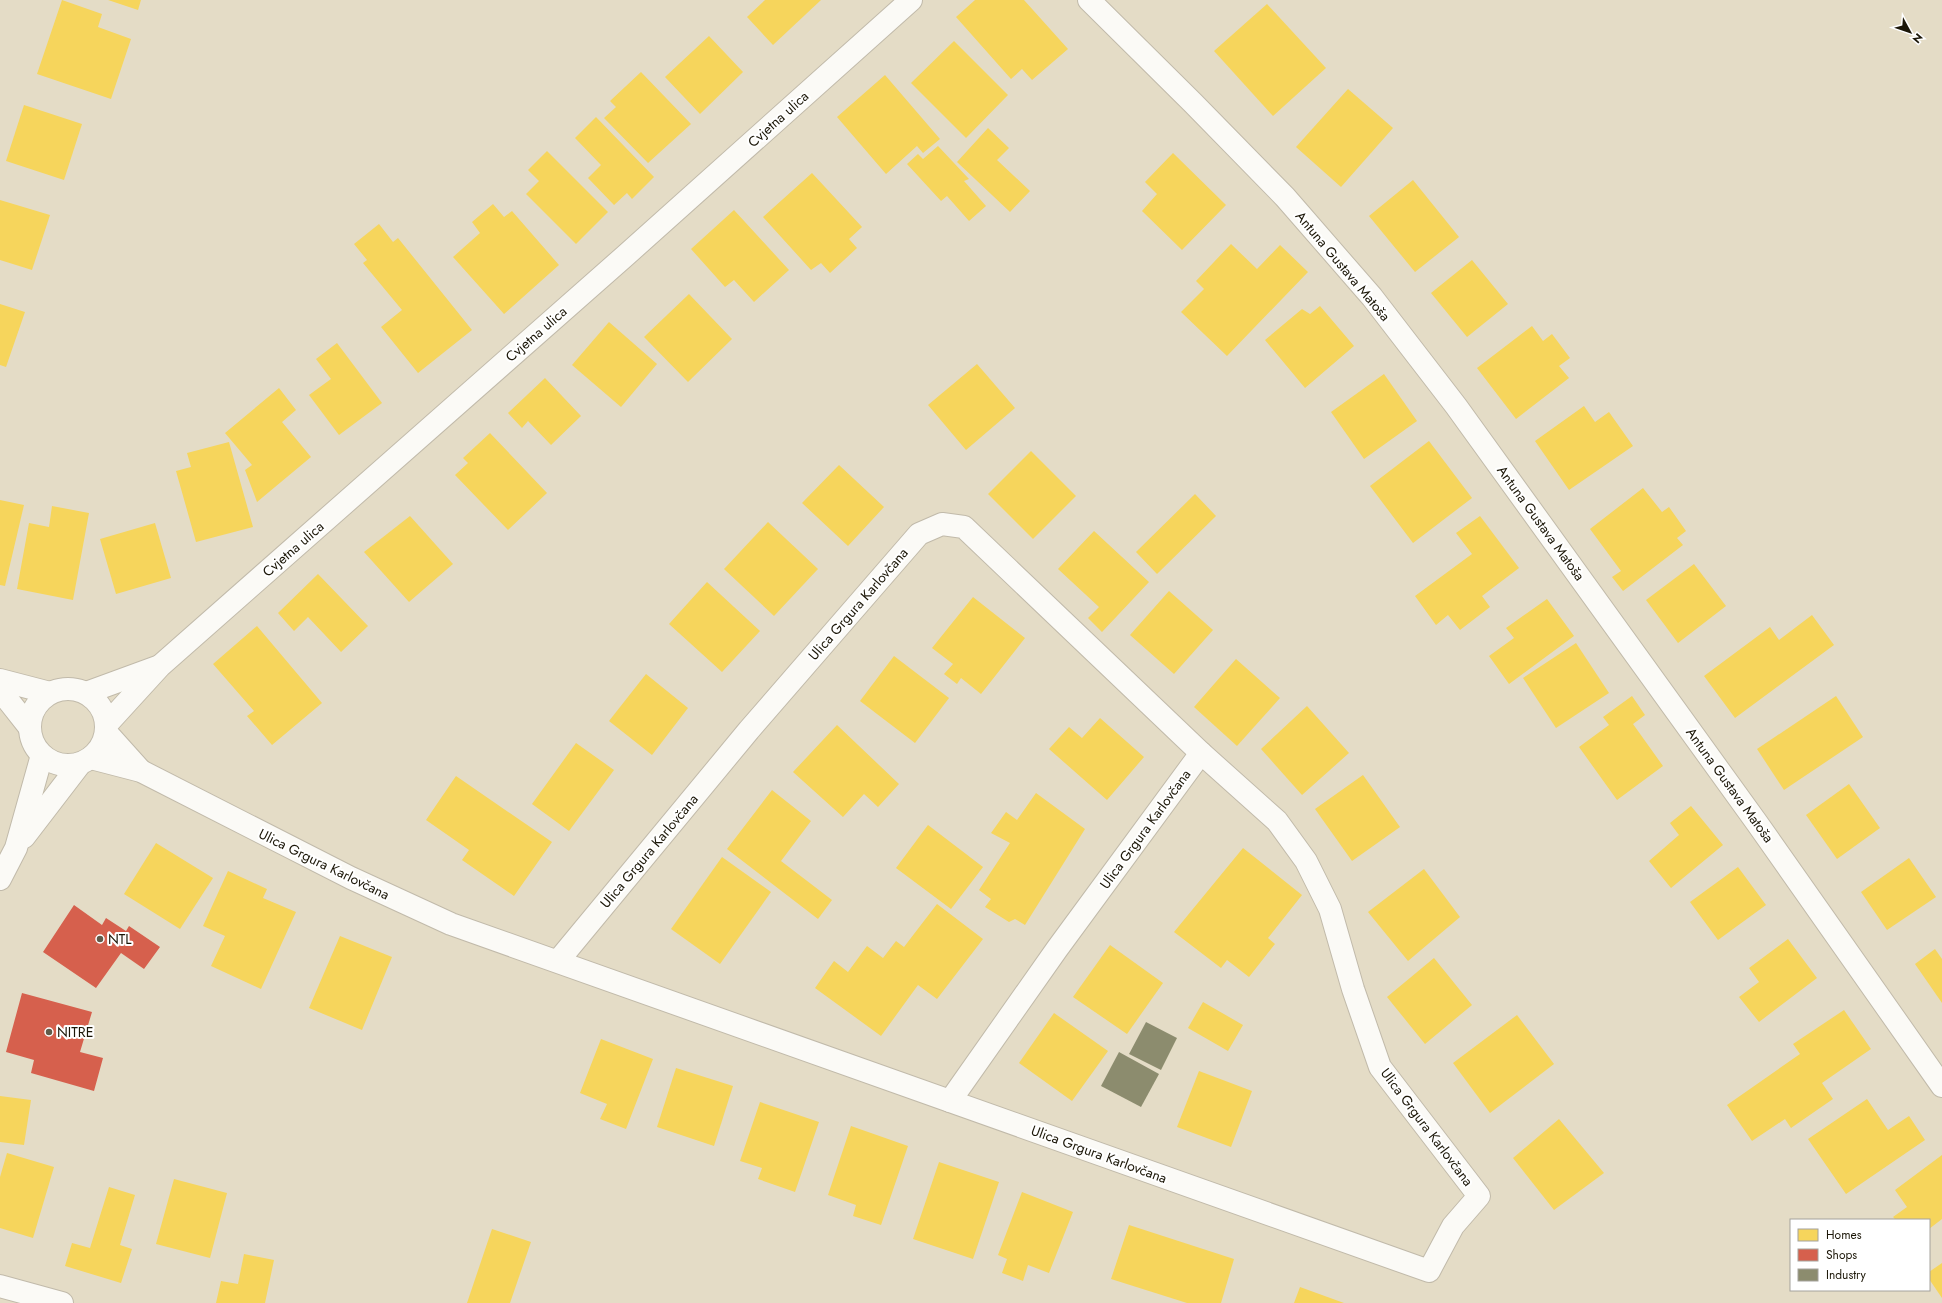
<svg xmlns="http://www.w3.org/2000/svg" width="1942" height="1303" viewBox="0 0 1942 1303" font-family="Jost,sans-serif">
<rect width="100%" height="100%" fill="#e4dcc6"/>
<g fill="#f6d55c">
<path d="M62,0L102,14L98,27L131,39L111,99L37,74Z"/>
<path d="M108,0H141L138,10Z"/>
<path d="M765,0H821L773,45L747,17Z"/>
<path d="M975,0H1024L1068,49L1032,80L1022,69L1011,79L956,17Z"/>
<path d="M1267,4L1326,68L1273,116L1214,51Z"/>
<path d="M709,36L743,72L700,114L665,77Z"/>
<path d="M954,41L1008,95L966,138L911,83Z"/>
<path d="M641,72L691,124L648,163L604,118L616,107L610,101Z"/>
<path d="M885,75L940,139L923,153L917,146L886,174L837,117Z"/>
<path d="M1348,89L1393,128L1341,187L1296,147Z"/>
<path d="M24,105L82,124L64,180L6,161Z"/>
<path d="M596,117L654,177L632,199L627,193L614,205L588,178L601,165L575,138Z"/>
<path d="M988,128L1009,148L997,160L1030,191L1010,212L957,162Z"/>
<path d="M938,146L969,179L964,181L986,206L969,221L947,196L941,201L907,164L918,154L923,159Z"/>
<path d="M547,151L608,212L576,244L526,194L539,181L528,170Z"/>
<path d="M1173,153L1226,205L1182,250L1142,211L1157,194L1145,182Z"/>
<path d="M812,173L862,227L849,239L857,248L830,273L821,263L811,270L763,217Z"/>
<path d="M1413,180L1459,237L1415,272L1369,216Z"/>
<path d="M0,200L50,215L32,270L0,260Z"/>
<path d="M493,204L504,217L512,211L559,265L504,314L453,257L480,233L472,222Z"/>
<path d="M734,210L789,270L754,302L734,280L725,287L691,249Z"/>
<path d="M379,224L393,242L398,238L472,330L418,373L381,327L402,310L363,263L367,260L354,244Z"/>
<path d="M1231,244L1257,269L1280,245L1308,272L1227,356L1181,312L1204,289L1196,281Z"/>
<path d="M1472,260L1508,304L1467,337L1431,293Z"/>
<path d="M689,294L732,339L688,382L644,337Z"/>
<path d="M0,304L25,312L6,367L0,365Z"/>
<path d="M1320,306L1354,346L1305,388L1265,340L1302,309L1310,314Z"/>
<path d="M609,322L657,364L621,407L572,365Z"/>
<path d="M1532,326L1543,341L1552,334L1570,358L1559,366L1569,378L1516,419L1477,368Z"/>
<path d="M337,343L382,403L339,435L309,395L331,379L316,359Z"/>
<path d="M977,364L1015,408L966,450L928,405Z"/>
<path d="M1384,374L1417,421L1364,459L1331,412Z"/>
<path d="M545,378L581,416L551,445L528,421L522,428L508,413Z"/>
<path d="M279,388L296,410L282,422L311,457L257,502L245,470L252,465L225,433Z"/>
<path d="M1584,406L1595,422L1609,412L1633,446L1569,490L1535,441Z"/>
<path d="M490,433L547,493L508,530L455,475L468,463L463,458Z"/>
<path d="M1429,441L1472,498L1413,543L1370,486Z"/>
<path d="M229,442L253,527L196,542L176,471L191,467L187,453Z"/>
<path d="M1031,451L1076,496L1033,539L988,494Z"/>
<path d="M839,465L884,507L848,546L802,503Z"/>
<path d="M1643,488L1662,512L1669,507L1686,531L1677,538L1683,545L1623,591L1612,577L1621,571L1590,529Z"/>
<path d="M1195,494L1216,516L1157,574L1136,552Z"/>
<path d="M0,500L24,505L5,586L0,585Z"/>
<path d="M52,506L89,513L73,600L17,589L29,523L49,527Z"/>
<path d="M410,516L453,564L409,602L364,552Z"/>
<path d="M1480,516L1519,568L1482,596L1490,607L1460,630L1448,615L1436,625L1415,596L1472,554L1456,533Z"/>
<path d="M768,522L818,569L774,616L724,569Z"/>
<path d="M155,523L171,578L116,594L100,539Z"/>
<path d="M1094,531L1149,582L1102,632L1088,618L1099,607L1058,569Z"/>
<path d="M1694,564L1726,606L1678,643L1646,600Z"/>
<path d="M318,574L368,626L341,652L308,617L294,631L278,613Z"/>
<path d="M707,582L760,631L722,672L669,624Z"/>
<path d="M1169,591L1213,630L1174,674L1130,635Z"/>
<path d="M973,597L1025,638L981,694L961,678L957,684L944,674L953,664L932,648Z"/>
<path d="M1547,599L1574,636L1509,684L1489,656L1514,638L1506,628Z"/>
<path d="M1812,615L1834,645L1735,718L1704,676L1770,627L1779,640Z"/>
<path d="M257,626L322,703L272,745L247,716L254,711L213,664Z"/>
<path d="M1576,643L1609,693L1556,728L1523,678Z"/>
<path d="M894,656L949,698L915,743L860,701Z"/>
<path d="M1236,659L1280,698L1237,746L1194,707Z"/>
<path d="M646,674L688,708L652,755L609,721Z"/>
<path d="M1632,696L1645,715L1633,724L1663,766L1617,800L1579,747L1609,725L1603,717Z"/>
<path d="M1836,696L1863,737L1784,790L1757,749Z"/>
<path d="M1307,706L1349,753L1302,795L1261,749Z"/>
<path d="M1100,718L1144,757L1107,800L1049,749L1069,727L1082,738Z"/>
<path d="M837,725L899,784L878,807L864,794L843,817L793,772Z"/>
<path d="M576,743L614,770L569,831L532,804Z"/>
<path d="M1363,775L1400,827L1352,861L1315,809Z"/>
<path d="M456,776L552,842L514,896L462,860L469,850L426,820Z"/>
<path d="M1849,784L1880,828L1837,859L1806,815Z"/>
<path d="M772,790L811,821L781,861L832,900L818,919L727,849Z"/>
<path d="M1036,793L1085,829L1025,925L1015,919L1009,922L985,907L991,899L979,890L1010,843L991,833L1006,812L1017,820Z"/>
<path d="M1691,806L1723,845L1671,888L1649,861L1679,835L1670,823Z"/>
<path d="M928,825L983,867L951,909L896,868Z"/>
<path d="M156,843L213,878L180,929L124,894Z"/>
<path d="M1243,848L1302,895L1268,938L1275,944L1249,977L1227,960L1221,968L1174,932Z"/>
<path d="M722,857L771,892L720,964L671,929Z"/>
<path d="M1909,858L1936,897L1887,930L1861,892Z"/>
<path d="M1738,867L1766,905L1718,940L1690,902Z"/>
<path d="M1424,869L1460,917L1408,961L1368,912Z"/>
<path d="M228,871L267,889L263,898L296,912L261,989L211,966L225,936L203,926Z"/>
<path d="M937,904L983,939L937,999L918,985L881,1036L815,988L834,961L848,972L867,946L883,958L896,941L904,947Z"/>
<path d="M340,936L392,957L362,1030L309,1008Z"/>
<path d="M1788,939L1817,978L1759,1022L1739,997L1759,982L1749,968Z"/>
<path d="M1110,945L1163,983L1127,1034L1073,997Z"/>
<path d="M1935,949L1942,959V1003L1915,964Z"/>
<path d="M1434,958L1472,1005L1425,1044L1387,997Z"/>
<path d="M1203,1002L1243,1025L1228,1051L1188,1028Z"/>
<path d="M1844,1010L1871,1049L1822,1083L1833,1099L1791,1128L1785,1119L1752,1141L1727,1105L1800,1054L1793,1044Z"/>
<path d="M1054,1013L1108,1051L1072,1101L1019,1063Z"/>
<path d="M1517,1015L1554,1064L1490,1113L1453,1063Z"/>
<path d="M601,1039L653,1059L626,1129L600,1119L607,1104L580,1093Z"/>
<path d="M676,1068L733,1086L714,1146L657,1127Z"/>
<path d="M1199,1071L1252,1091L1231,1147L1177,1127Z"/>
<path d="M0,1096L31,1100L24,1145L0,1142Z"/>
<path d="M1867,1099L1888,1130L1909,1116L1925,1140L1846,1194L1808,1139Z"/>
<path d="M760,1102L819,1122L795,1192L758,1179L762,1168L740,1161Z"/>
<path d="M1559,1119L1604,1173L1554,1210L1513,1158Z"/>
<path d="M851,1126L908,1146L881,1225L853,1216L856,1205L828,1195Z"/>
<path d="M7,1153L54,1167L33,1238L0,1228V1177Z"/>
<path d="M1942,1155V1219L1929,1229V1220H1896L1893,1217L1907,1207L1895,1190Z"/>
<path d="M939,1162L999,1182L973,1259L913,1239Z"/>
<path d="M174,1179L227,1193L210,1258L156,1244Z"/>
<path d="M109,1187L135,1195L120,1245L132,1249L121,1283L65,1266L72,1243L90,1248Z"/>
<path d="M1022,1192L1073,1212L1049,1273L1028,1265L1023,1281L1002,1273L1007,1259L998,1255Z"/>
<path d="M1129,1225L1234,1259L1221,1303H1187L1111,1279Z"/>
<path d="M492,1229L531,1242L510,1303H467Z"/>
<path d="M244,1254L274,1260L265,1303H216L221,1281L238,1284Z"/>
<path d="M1942,1263V1298L1929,1279V1272Z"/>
<path d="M1300,1287L1344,1303H1294Z"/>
</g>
<g fill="#d6604d">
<path d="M74,905L102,925L106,918L126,931L129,926L160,947L144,969L121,953L96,988L43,952Z"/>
<path d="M22,993L92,1012L80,1052L103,1058L94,1091L31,1073L34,1060L6,1052Z"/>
</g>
<g fill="#8c8c6e">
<path d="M1146,1022L1177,1038L1161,1070L1129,1054Z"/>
<path d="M1119,1052L1159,1074L1141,1107L1101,1086Z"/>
</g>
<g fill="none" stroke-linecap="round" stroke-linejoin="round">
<g stroke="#c1baaa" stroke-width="24">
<g id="minor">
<path d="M1089,0L1193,103L1285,197L1372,297L1456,406L1757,823L1942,1086"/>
<path d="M86,693L157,667"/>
<path d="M107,724L160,666L625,256L911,0"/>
<path d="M106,732L141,771"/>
<path d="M91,758L141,771L351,878L451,924L1429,1271L1453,1226L1479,1196L1380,1067L1353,989L1330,909L1306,861L1277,821L1201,753L964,527L942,524L919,534L749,730L558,961"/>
<path d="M950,1101L1057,949L1201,753"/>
</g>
</g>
<g stroke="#c1baaa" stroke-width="24">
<g id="secondary">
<path d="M0,680L50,693"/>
<circle cx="68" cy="727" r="38"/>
<path d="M0,690L30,728"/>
<path d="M24,837L80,764"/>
<path d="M0,879L16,848L42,755"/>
<path d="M0,1286L62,1303"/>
</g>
</g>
<use href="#minor" stroke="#fbfaf6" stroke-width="22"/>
<use href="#secondary" stroke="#fbfaf6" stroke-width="22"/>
</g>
<g fill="#615b4a" stroke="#fff" stroke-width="1.5">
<circle cx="100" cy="939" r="4"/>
<circle cx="49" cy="1032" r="4"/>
</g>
<g text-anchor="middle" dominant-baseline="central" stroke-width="4" stroke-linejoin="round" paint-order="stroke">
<g font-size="14" fill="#1b1607" stroke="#fff">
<text transform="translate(778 119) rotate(-42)">Cvjetna ulica</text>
<text transform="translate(1343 266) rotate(50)">Antuna Gustava Matoša</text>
<text transform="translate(536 334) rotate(-41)">Cvjetna ulica</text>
<text transform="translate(1541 523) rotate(54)">Antuna Gustava Matoša</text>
<text transform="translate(293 549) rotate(-41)">Cvjetna ulica</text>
<text transform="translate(858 604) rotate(-49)">Ulica Grgura Karlovčana</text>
<text transform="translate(1730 785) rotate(54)">Antuna Gustava Matoša</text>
<text transform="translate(1145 829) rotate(-54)">Ulica Grgura Karlovčana</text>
<text transform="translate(649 851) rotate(-50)">Ulica Grgura Karlovčana</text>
<text transform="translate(324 864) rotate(26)">Ulica Grgura Karlovčana</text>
<text transform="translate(1427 1127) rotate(53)">Ulica Grgura Karlovčana</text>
<text transform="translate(1099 1154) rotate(20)">Ulica Grgura Karlovčana</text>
</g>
<g font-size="14" fill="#1b1607" stroke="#fff" text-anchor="start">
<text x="108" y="939">NTL</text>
<text x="57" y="1032">NITRE</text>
</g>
</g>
<rect x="1790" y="1219" width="140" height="72" fill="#ffffff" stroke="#a4a29c"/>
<rect x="1798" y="1229" width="20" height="12" fill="#f6d55c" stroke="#a4a29c"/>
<text x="1826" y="1239" font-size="12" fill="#1b1607">Homes</text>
<rect x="1798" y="1249" width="20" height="12" fill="#d6604d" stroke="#a4a29c"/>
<text x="1826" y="1259" font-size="12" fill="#1b1607">Shops</text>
<rect x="1798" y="1269" width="20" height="12" fill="#8c8c6e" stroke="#a4a29c"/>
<text x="1826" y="1279" font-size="12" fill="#1b1607">Industry</text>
<g transform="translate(1910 32) rotate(130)" stroke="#ffffff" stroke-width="3" paint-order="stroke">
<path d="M0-3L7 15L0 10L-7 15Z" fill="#1b1607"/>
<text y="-6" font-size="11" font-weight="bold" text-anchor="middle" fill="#1b1607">N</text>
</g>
</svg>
